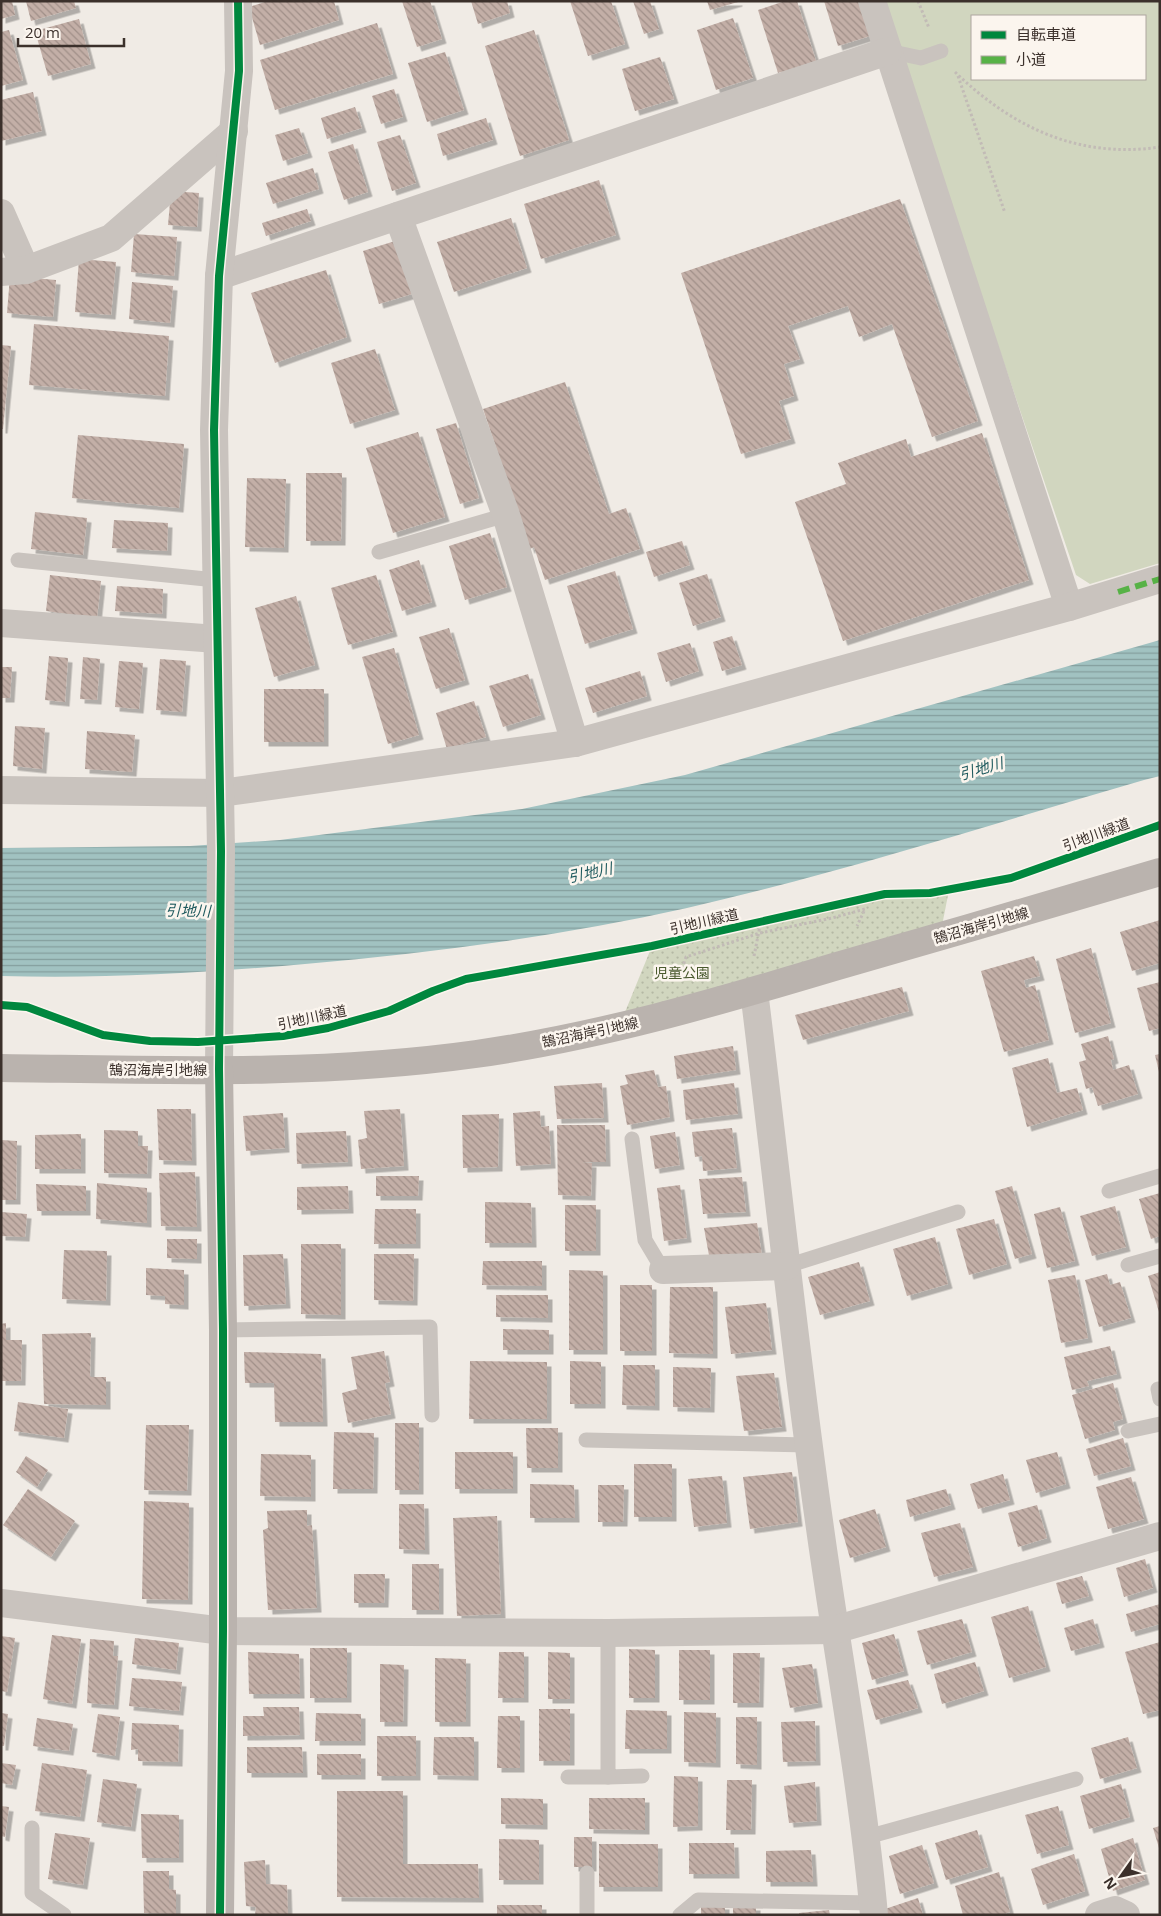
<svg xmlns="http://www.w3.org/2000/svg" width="1161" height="1916" viewBox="0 0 1161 1916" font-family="'Open Sans','Noto Sans JP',sans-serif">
<defs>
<pattern id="grass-dots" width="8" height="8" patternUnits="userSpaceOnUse" patternTransform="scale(1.25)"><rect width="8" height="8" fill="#d1d6bf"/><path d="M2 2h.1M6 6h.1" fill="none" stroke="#b4b8a4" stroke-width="1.8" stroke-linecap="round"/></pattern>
<pattern id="water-rules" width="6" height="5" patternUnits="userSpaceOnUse" patternTransform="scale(1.25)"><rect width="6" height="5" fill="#a1c2c1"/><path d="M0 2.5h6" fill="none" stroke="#849e9d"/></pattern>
<pattern id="building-back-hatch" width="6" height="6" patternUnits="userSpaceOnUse" patternTransform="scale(1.25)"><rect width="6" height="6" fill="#c3afa7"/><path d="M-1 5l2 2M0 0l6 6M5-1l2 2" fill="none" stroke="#a08f88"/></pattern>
<filter id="shadow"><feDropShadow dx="4.5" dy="4.5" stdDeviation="0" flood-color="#0004"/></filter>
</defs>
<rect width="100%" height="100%" fill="#f0ebe5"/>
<path fill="url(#grass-dots)" d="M949,890L940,936L621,1022L652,946L870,897Z"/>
<path fill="#d1d6bf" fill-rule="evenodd" d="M881,1H1160V563L1090,584L1076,575ZM972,16H1145V79H972Z"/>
<path fill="url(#water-rules)" d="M1160,640V776L1144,780C992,824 841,873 687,908C561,936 434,953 305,964C204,973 103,979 1,976V848L190,846L280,840L522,809L685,775Z"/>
<g fill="url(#building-back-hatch)" filter="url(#shadow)">
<path d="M1,1H12L15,15L1,19Z"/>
<path d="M26,1H74L76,8L31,21Z"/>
<path d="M268,1H334L339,20L260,45L249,7Z"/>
<path d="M402,1H430L442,39L417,47Z"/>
<path d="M471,1H507L510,13L478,24Z"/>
<path d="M570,1H611L625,44L588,56Z"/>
<path d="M633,1H650L659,29L644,34Z"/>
<path d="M707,1H738V2L710,10Z"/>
<path d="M785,1H797L816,61L778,73L758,10Z"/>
<path d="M824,1H859L870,36L838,46Z"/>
<path d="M733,18L753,78L716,90L697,30Z"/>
<path d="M79,19L91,64L48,76L35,31Z"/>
<path d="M377,23L393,74L275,110L260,60Z"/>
<path d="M9,30L23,80L1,86V32Z"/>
<path d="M534,30L569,140L520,156L485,46Z"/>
<path d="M445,52L464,110L427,122L408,63Z"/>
<path d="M660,57L674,99L635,111L622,69Z"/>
<path d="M394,89L403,117L381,124L372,96Z"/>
<path d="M33,92L42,131L1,141V100Z"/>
<path d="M355,107L362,128L327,139L321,118Z"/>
<path d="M486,118L493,140L443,156L437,134Z"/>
<path d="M299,128L308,153L283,161L275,135Z"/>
<path d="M400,135L416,183L392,191L377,142Z"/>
<path d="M353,144L368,192L344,200L328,152Z"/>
<path d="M313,168L319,189L273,204L266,183Z"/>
<path d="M599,180L616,235L541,259L524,204Z"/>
<path d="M171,191L199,193L197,227L168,225Z"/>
<path d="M900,199L978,421L932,437L892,324L859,337L848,306L788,326L800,359L784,364L794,396L779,401L791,439L741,454L681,273Z"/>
<path d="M307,209L311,221L266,236L262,223Z"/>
<path d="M511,218L527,268L454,292L437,242Z"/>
<path d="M134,234L177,237L174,276L131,272Z"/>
<path d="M395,241L412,294L379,304L363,251Z"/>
<path d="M79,259L116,262L111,315L75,312Z"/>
<path d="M326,270L347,337L275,363L251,293Z"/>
<path d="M10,276L56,280L53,317L7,313Z"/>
<path d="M132,282L173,286L170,323L129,319Z"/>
<path d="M34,324L169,336L165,396L29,385Z"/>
<path d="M1,345L11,346L3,429H1Z"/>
<path d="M375,349L395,410L350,424L331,363Z"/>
<path d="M565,382L609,514L626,508L640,549L545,580L534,547L530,549L483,409Z"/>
<path d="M456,423L479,498L460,504L436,429Z"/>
<path d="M418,432L445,517L393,533L366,448Z"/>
<path d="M982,433L1029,580L843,641L795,502L846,484L838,463L906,439L911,457Z"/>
<path d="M78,435L184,444L179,508L72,498Z"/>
<path d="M306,473H342L341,541H306Z"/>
<path d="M247,478L286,479L284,548L245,547Z"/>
<path d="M35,512L87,518L83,555L31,549Z"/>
<path d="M114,520L168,523L167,551L112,548Z"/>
<path d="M490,533L507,587L465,600L449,546Z"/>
<path d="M682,541L690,565L654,577L646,552Z"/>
<path d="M419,560L432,602L402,611L389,570Z"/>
<path d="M615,571L633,629L585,644L567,586Z"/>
<path d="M707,574L721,617L693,626L679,583Z"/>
<path d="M50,575L101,581L97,618L46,611Z"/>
<path d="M376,575L393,632L348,645L331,588Z"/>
<path d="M117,586L163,589L162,614L115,611Z"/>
<path d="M296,596L315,665L274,677L255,608Z"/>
<path d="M449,628L465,680L436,689L419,637Z"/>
<path d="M732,636L742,665L722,671L713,642Z"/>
<path d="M690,643L699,671L666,682L657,653Z"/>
<path d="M394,648L419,735L388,744L362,657Z"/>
<path d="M49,656L68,658L65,702L45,700Z"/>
<path d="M83,657L100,659L97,700L80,699Z"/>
<path d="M160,659L186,661L182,712L156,710Z"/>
<path d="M119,661L143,663L139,709L115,707Z"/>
<path d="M1,667H12L10,698H1Z"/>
<path d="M640,671L647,696L593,713L585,688Z"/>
<path d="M528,674L541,715L503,727L489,686Z"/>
<rect x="264" y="689" width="60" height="53"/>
<path d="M474,701L486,737L447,749L436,713Z"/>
<path d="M15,726L45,728L42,769L13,766Z"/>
<path d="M87,731L135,735L132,772L85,769Z"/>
<path d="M1160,920V939L1158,940L1160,963L1132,971L1120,932Z"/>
<path d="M1091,948L1111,1023L1075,1033L1056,959Z"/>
<path d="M1034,956L1040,976L1024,980L1026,988L1035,985L1049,1040L1004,1052L981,971Z"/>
<path d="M1160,982V1028L1149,1031L1137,988Z"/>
<path d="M902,987L909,1011L803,1040L795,1015Z"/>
<path d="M1108,1036L1114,1059L1111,1060L1113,1070L1129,1065L1138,1094L1098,1106L1092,1087L1086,1089L1079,1062L1086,1060L1081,1044Z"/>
<path d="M733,1046L736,1070L677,1079L674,1056Z"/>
<path d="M1160,1054V1072H1159L1155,1055Z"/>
<path d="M1048,1058L1057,1093L1077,1088L1083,1110L1027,1127L1012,1068Z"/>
<path d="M654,1070L658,1087L666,1086L670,1117L627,1125L620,1086L628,1084L625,1075Z"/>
<path d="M602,1083L604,1118L557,1119L554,1086Z"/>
<path d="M734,1083L738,1114L686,1120L683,1090Z"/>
<path d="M157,1109H191L192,1161L159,1160Z"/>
<path d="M400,1109L404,1166L361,1169L358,1140L367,1138L364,1111Z"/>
<path d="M540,1111L541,1127L549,1126L551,1164L516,1166L513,1113Z"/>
<path d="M283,1113L285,1148L246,1151L243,1116Z"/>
<path d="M499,1114L498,1167L463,1168L462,1115Z"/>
<path d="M557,1125H605L606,1162H582L592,1163L591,1196L558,1195Z"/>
<path d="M732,1128L737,1168L703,1171L702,1156L695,1157L692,1132Z"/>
<path d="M104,1130L138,1131V1146H148L147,1174L104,1173Z"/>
<path d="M346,1131L348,1162L297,1164L296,1133Z"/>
<path d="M675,1132L680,1165L655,1169L650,1136Z"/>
<path d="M81,1134V1169H35V1135Z"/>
<path d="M1,1140L17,1141L16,1200H1Z"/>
<path d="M195,1172L197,1227L161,1226L159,1173Z"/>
<path d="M376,1176H419L418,1196H376Z"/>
<path d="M742,1177L746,1212L703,1214L699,1179Z"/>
<path d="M97,1183L147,1188V1223L96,1219Z"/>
<path d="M36,1184L86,1186V1211H37Z"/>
<path d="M680,1185L687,1238L664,1241L657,1188Z"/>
<path d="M348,1186L349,1209L297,1210V1187Z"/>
<path d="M1012,1186L1032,1254L1015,1259L995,1191Z"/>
<path d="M1160,1193V1236L1151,1239L1139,1199Z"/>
<path d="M485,1202L531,1203L532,1243H485Z"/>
<rect x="565" y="1205" width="31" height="46"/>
<path d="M1115,1206L1126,1247L1092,1256L1080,1216Z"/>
<path d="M1060,1207L1075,1261L1047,1268L1034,1214Z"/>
<path d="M375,1209H416V1244H374Z"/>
<path d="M1,1212L27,1214L25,1237L1,1236Z"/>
<path d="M994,1219L1007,1264L969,1275L956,1229Z"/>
<path d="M757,1223L762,1256L710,1261L704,1228Z"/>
<path d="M935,1237L948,1284L907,1296L893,1249Z"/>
<path d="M167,1239H197V1259L167,1258Z"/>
<path d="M301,1244H341V1315L301,1314Z"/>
<path d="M64,1250L107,1251L106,1301L62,1299Z"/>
<path d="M283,1254L286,1304L244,1306L243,1255Z"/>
<path d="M374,1254H414L413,1301L374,1300Z"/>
<path d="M483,1261H542V1286L482,1285Z"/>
<path d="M859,1262L870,1301L820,1315L808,1277Z"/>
<path d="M146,1268L184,1270V1305L165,1304V1296L146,1295Z"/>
<path d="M569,1270L603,1271V1350H569Z"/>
<path d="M1160,1272V1312H1159L1148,1276Z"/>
<path d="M1107,1274L1110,1285L1120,1282L1131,1318L1099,1327L1085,1280Z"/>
<path d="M1075,1275L1088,1338L1061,1343L1048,1280Z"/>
<rect x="620" y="1285" width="32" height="66"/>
<path d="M670,1287H713V1354L669,1353Z"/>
<path d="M496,1295H548V1318L496,1317Z"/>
<path d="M766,1303L772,1350L731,1354L725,1307Z"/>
<path d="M6,1323V1340H22L21,1381H1V1324Z"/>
<path d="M503,1329L549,1330V1350H503Z"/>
<path d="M91,1333L90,1377H106V1405L44,1404L42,1334Z"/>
<path d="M1110,1346L1117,1374L1087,1381L1089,1386L1072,1390L1064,1357Z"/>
<path d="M384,1351L390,1382L385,1383L391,1414L348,1423L342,1393L357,1389L351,1357Z"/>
<path d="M244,1352L321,1354L323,1422H275L274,1383H245Z"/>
<path d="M470,1361L547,1362V1419H469Z"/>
<path d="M570,1361L601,1362V1404H570Z"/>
<path d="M623,1365H655V1406L622,1405Z"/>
<path d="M673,1367L711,1368L710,1408L673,1407Z"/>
<path d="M774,1373L782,1427L744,1431L736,1376Z"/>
<path d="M1113,1383L1123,1419L1113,1422L1115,1430L1085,1439L1072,1395Z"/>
<path d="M18,1402L68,1409L64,1438L14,1431Z"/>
<rect x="395" y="1423" width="24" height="67"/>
<path d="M146,1425H189L187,1491L144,1490Z"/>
<path d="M526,1428H558V1468H527Z"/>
<path d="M334,1432L374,1433L373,1489H333Z"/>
<path d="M1123,1438L1131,1466L1094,1476L1086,1449Z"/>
<rect x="455" y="1452" width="58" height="37"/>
<path d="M1057,1452L1066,1484L1036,1493L1026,1460Z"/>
<path d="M261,1454L311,1455V1497L260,1496Z"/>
<path d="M26,1456L48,1470L37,1487L16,1472Z"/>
<rect x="634" y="1464" width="38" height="53"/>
<path d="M792,1472L798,1522L750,1529L743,1477Z"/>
<path d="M1003,1474L1010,1500L978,1509L970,1484Z"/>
<path d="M722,1476L727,1523L694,1527L688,1479Z"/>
<path d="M1131,1477L1144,1519L1108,1529L1096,1487Z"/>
<path d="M530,1484L574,1485L575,1518H530Z"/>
<path d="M598,1485H624L623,1522H598Z"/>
<path d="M28,1489L75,1521L51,1557L3,1525Z"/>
<path d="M946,1489L951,1505L910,1517L906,1500Z"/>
<path d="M144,1501L189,1503L188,1600L142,1599Z"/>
<path d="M399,1504H424L425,1550L399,1549Z"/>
<path d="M1037,1505L1047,1538L1018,1547L1008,1513Z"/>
<path d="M875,1509L886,1547L850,1558L839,1520Z"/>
<path d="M307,1510V1526L312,1525L317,1608L268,1610L263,1530L268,1528L267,1511Z"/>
<path d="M497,1516L501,1614L457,1616L453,1518Z"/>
<path d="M960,1523L973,1567L934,1577L921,1533Z"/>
<path d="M1145,1559L1153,1588L1124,1597L1116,1568Z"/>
<rect x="412" y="1564" width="27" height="46"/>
<path d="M354,1574H385L384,1603H354Z"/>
<path d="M1082,1576L1089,1596L1062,1604L1056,1583Z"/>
<path d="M1160,1604V1624L1131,1632L1126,1614Z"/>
<path d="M1028,1606L1046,1667L1009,1678L991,1617Z"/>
<path d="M962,1619L972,1652L927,1665L917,1631Z"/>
<path d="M1093,1619L1100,1643L1071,1651L1064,1628Z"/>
<path d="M894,1634L904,1671L872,1680L862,1643Z"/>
<path d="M52,1635L81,1639L72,1704L43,1699Z"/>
<path d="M1,1636L15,1638L7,1692L1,1691Z"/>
<path d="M135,1638L179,1643L176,1670L132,1664Z"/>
<path d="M90,1639L114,1641L113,1656H118L114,1705L87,1703Z"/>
<path d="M1160,1642V1710L1143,1714L1125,1652Z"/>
<rect x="310" y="1648" width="37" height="50"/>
<path d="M629,1649L655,1650V1698H629Z"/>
<rect x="679" y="1650" width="31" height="50"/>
<path d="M248,1652L299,1654L300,1694H249Z"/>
<path d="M499,1652H524V1698H498Z"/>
<path d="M548,1652L570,1653V1699H548Z"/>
<path d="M733,1653H760L759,1703H733Z"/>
<path d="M435,1658L466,1659V1722H435Z"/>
<path d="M975,1662L984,1691L942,1704L934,1674Z"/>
<path d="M380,1664L404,1665L403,1722H380Z"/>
<path d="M812,1664L818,1703L790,1708L782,1668Z"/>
<path d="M132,1678L182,1682L179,1711L129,1706Z"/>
<path d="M908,1680L918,1708L876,1720L867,1690Z"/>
<path d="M263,1707H299L300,1735L243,1736V1716H264Z"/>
<rect x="539" y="1709" width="31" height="52"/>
<path d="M626,1710L667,1711V1749H625Z"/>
<path d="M684,1712L716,1713V1763L684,1762Z"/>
<path d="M1,1713L8,1714L4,1746H1Z"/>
<path d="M316,1713L361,1714V1741H315Z"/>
<path d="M98,1714L120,1717L115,1756L92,1752Z"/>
<path d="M498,1716H520V1768H497Z"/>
<path d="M736,1717H757V1765L736,1764Z"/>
<path d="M37,1718L73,1724L69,1751L33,1746Z"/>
<path d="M815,1721L816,1761L783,1762L781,1722Z"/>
<path d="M132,1723L179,1725L178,1762L138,1761V1749L131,1750Z"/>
<rect x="377" y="1736" width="39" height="40"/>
<path d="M434,1737H474V1776L433,1775Z"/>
<path d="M1128,1737L1137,1768L1100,1779L1091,1748Z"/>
<path d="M247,1747H302L303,1773H247Z"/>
<rect x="317" y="1754" width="44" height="21"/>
<path d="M1,1763L16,1765L12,1785L1,1783Z"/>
<path d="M42,1763L87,1770L80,1817L35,1811Z"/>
<path d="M674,1776L698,1777V1826L673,1827Z"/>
<path d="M103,1779L137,1784L131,1827L97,1822Z"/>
<path d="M727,1780H752L751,1830H726Z"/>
<path d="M815,1782L817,1821L789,1823L784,1786Z"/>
<path d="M1121,1784L1130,1817L1089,1829L1080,1796Z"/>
<path d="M337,1791H403V1864H478L479,1898L337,1897Z"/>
<path d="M501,1798L543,1799V1825L501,1824Z"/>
<path d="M589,1798H645V1830L589,1829Z"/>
<path d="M1,1806L9,1807L5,1837L1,1836Z"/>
<path d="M1058,1806L1069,1845L1037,1854L1025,1815Z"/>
<path d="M141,1814L179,1815V1858H142Z"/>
<path d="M1160,1826V1848H1159L1153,1828Z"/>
<path d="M977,1830L988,1867L946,1880L935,1843Z"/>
<path d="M55,1833L90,1838L83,1885L48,1879Z"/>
<rect x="574" y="1837" width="18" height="30"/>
<path d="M1133,1838L1145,1880L1113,1891L1101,1849Z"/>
<path d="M499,1839L539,1840V1880H499Z"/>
<path d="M689,1843H734L735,1874H689Z"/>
<rect x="599" y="1844" width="59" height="43"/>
<path d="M922,1845L934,1883L900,1894L889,1856Z"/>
<path d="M811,1850L813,1882H766V1851Z"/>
<path d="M1074,1854L1085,1891L1043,1905L1031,1869Z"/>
<path d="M265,1860L266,1884L287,1885L288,1915H255L256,1907L246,1906L244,1862Z"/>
<path d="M143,1871H169V1889L176,1890V1914L144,1913Z"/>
<path d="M999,1872L1010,1912L1001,1915H963L955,1886Z"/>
<path d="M918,1898L923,1915H883L882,1910Z"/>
<rect x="497" y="1905" width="45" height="10"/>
<rect x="701" y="1905" width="24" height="10"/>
<rect x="733" y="1906" width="23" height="9"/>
<path d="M829,1910L830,1915H799V1913Z"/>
</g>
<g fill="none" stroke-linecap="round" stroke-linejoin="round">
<g stroke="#c2bbb6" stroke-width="3" stroke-dasharray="2.5 2.5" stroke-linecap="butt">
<path d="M918,1L929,28"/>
<path d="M955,72C1013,128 1079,159 1160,147"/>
<path d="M958,76L1005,213"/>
<path d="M754,956L761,921"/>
<path d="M679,978L686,957L760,933L832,918L865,909L857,926"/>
<path d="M1,1005L27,1007L103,1035"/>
<path d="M296,1034L328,1028L389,1011L433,991L466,979L652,946L885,894L930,893L1011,878L1160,825"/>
</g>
<g stroke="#c9c3be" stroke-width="15">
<path d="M888,51L921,58L941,51"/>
<path d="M379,552L506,515"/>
<path d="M18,560L216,580"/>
<path d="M632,1139L645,1240L663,1270"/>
<path d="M1109,1191L1160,1176"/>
<path d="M1128,1265L1160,1256"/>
<path d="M787,1266L958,1212"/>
<path d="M223,1330L430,1327L432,1415"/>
<path d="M1158,1389L1160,1399"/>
<path d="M1128,1431L1160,1424"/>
<path d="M586,1440L808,1445"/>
<path d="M608,1633V1777L642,1776"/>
<path d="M568,1777H608"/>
<path d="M32,1828V1893L64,1915"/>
<path d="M867,1837L1076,1779"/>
<path d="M587,1915V1873"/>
<path d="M680,1915L698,1900L873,1903"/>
</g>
<g stroke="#c9c3be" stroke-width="28">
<path d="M872,1L1069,607"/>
<path d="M1,213L26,270"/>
<path d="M398,216L506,515L575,743"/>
<path d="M1,272L26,270L111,238L234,131"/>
<path d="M219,276L888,51"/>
<path d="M1,623L217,639"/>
<path d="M1,790L221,793L575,743L1069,607L1160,579"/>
<path d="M754,991C776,1168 794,1345 819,1521C837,1652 862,1783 874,1915"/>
<path d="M219,1069L221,851L214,430L219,276L239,71L238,1"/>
<path d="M663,1270L787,1266"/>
<path d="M1,1603L223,1631L608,1633L834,1630L1160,1536"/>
<path d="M1099,1915L1115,1910L1126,1915"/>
</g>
<g stroke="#bab3ae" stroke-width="28">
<path d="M1,1068C159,1070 319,1076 476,1054C598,1037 717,1002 834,967C943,936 1051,904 1160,872"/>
<path d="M219,1069L223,1330V1631L220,1915"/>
</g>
<path stroke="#57b246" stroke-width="6" stroke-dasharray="12 6" stroke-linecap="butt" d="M1118,592L1160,579"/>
<g stroke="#fbf5ee" stroke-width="11">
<g id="cycleway">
<path d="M1,1005L27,1007L103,1035L150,1041L198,1042L283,1036L328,1028L389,1011L433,991L466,979L652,946L885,894L930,893L1011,878L1160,825"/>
<path d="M220,1915L223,1631V1330L219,1069L221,851L214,430L219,276L239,71L238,1"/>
</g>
</g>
<use href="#cycleway" stroke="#00873e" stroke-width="8"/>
</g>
<g text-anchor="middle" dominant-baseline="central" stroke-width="5" stroke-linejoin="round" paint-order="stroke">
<g font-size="14" fill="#3b302b" stroke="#fbf5ee">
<text transform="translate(1096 834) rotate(-20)">引地川緑道</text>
<text transform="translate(704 921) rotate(-13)">引地川緑道</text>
<text transform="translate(981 925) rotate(-16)">鵠沼海岸引地線</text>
<text transform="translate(312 1017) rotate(-12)">引地川緑道</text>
<text transform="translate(590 1032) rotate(-12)">鵠沼海岸引地線</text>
<text x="158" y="1069">鵠沼海岸引地線</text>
</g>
<g font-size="14" fill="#4a5a2e" stroke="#fbf5ee">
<text x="682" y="972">児童公園</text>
</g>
<g font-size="15" font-style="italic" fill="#1f5a5e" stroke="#fbf5ee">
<text transform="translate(981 768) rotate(-16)">引地川</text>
<text transform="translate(590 872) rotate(-12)">引地川</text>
<text transform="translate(188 910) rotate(1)">引地川</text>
</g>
</g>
<rect width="1161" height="1916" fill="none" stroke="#3b302b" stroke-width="5"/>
<rect x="971" y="15" width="175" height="65" fill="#fbf5ee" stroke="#aea6a0"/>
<rect x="981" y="31" width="25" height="8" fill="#00873e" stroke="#aea6a0"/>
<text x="1016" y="40" font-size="15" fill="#3b302b">自転車道</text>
<rect x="981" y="56" width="25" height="8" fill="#57b246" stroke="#aea6a0"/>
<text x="1016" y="65" font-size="15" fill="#3b302b">小道</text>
<g transform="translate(1121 1876) rotate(237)" stroke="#fbf5ee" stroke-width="4" paint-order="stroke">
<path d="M0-4L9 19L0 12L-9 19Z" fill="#3b302b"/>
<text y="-8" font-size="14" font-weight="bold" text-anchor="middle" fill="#3b302b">N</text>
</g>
<path d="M18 38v8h106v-8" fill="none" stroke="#3b302b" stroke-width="2.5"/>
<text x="25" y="38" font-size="15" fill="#3b302b" stroke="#fbf5ee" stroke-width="4" paint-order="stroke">20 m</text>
</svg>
